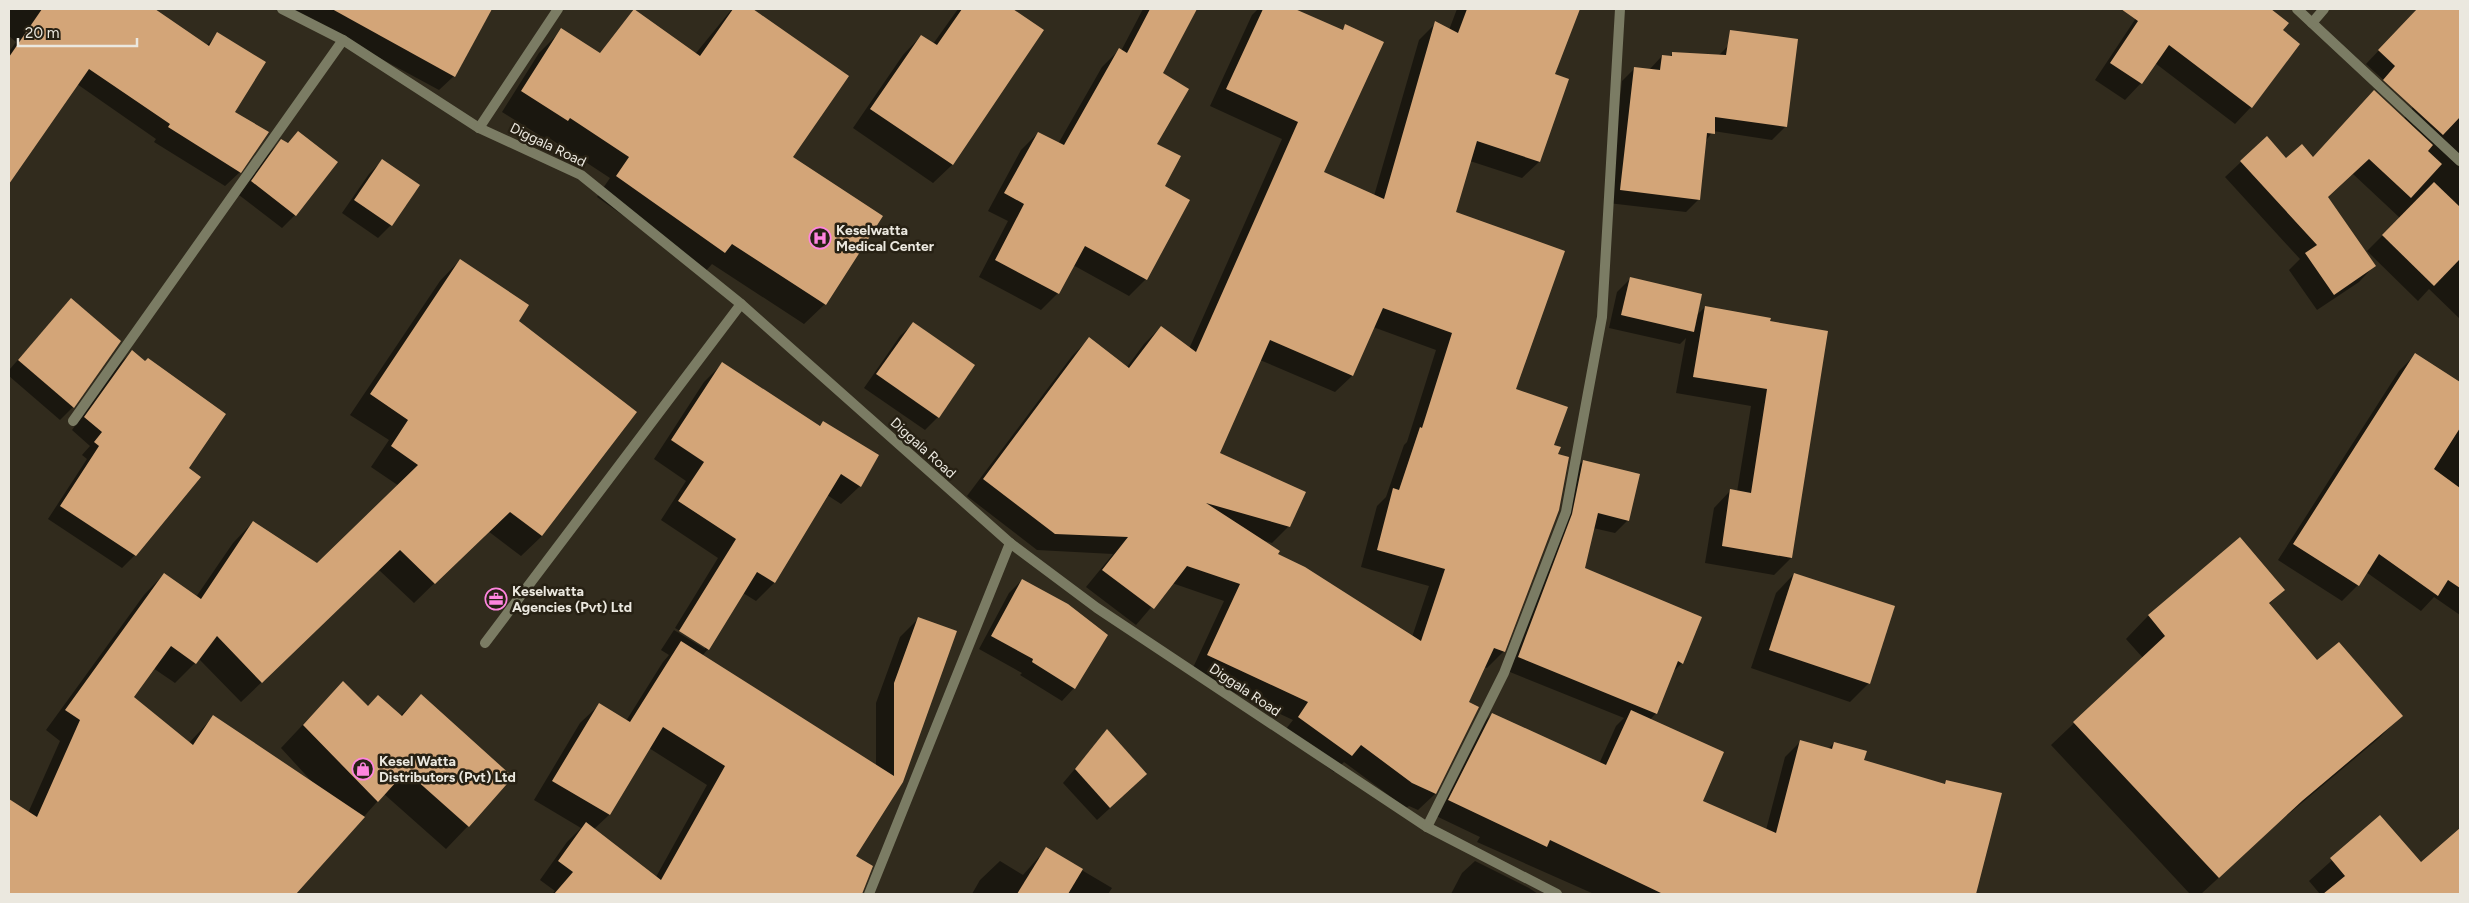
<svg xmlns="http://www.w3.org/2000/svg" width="2469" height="903" viewBox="0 0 2469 903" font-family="Figtree,sans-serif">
<rect width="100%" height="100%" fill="#312b1d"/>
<g fill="#0007" fill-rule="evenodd">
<path d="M9,9H153L206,46L218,34L233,112L240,172L225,186L154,142L156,139L77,84L9,181V52L16,42L9,36Z"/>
<path d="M289,9H491L454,76L439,90Z"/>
<path d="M732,9H751L848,77L791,157L825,304L804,324L712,264L704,273L597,197L610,178L549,138L547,140L502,112L539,53L560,32L665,91Z"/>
<path d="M958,9H1011L1043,30L952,165L933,183L853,128L903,55L921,36L933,44Z"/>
<path d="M1143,9H1196L1161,74L1155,144L1163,186L1146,279L1129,296L1073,265L1058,293L1041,310L979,277L1008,221L988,211L1021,150L1038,133L1058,144L1102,67L1119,50L1121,51Z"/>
<path d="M1258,9H1292L1341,31L1346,26L1322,172L1374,196L1419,40L1436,23L1449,30L1457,9H1578L1554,75L1539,162L1522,178L1470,161L1454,212L1514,389L1553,446L1504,651L1487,668L1484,667L1467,703L1478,708L1435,794L1418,810L1409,806L1406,808L1344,762L1334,772L1282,734L1293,720L1191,672L1224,601L1172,583L1136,625L1086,587L1113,554L1037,550L967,496L1072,356L1089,339L1127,367L1144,344L1161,327L1189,349L1282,139L1210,106L1252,15ZM1373,327L1436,350L1407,442L1404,445L1386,497L1377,506L1361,567L1429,586L1412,637L1276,555L1262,540L1272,543L1289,526L1218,454L1260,360L1335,392L1352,376Z"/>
<path d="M2142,9H2252L2299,44L2251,107L2235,124L2155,63L2141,83L2125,100L2095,80Z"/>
<path d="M2418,9H2460V319L2429,289L2418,301L2367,251L2400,218L2353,174L2327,198L2374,266L2359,282L2317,310L2289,270L2300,259L2225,177L2241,162L2312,158L2401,122L2413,107L2366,64Z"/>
<path d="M1741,33L1785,127L1772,140L1713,131L1705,142L1699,199L1686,212L1608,203L1622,81L1635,68L1649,70L1662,56L1669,57L1673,53L1718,56Z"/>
<path d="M298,133L295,215L282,228L239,195L268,154L281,141L286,144Z"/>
<path d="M382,161L391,225L378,238L342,213L369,174Z"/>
<path d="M460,260L517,321L542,536L521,556L488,531L414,603L379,570L241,702L199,659L175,683L153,668L132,697L189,743L213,717L315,785L281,748L343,682L367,707L400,716L421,696L468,826L446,849L384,794L295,894H9V812L16,805L28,813L60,741L46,730L144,595L164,574L196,597L233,543L253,522L317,565L399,486L371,467L389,440L350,415L440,281Z"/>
<path d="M1630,279L1696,316L1705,307L1769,319L1791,558L1774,575L1705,563L1714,508L1730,491L1737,492L1751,406L1676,393L1686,338L1680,344L1609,328L1617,292Z"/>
<path d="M71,300L120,341L73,407L60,420L9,376V370Z"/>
<path d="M913,324L974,366L938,417L925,430L864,388L900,336Z"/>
<path d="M132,352L187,468L135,555L122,568L48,519L87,459L82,455L90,446L72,430L119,364Z"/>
<path d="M2415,355L2460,384V615L2434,597L2421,611L2366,572L2358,585L2342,601L2278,560L2399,371Z"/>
<path d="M723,363L819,426L823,422L860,486L841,504L827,495L774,583L756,601L743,593L708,649L702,656L876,766V703L900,637L919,618L902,782L854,856L871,866L861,894H552L555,891L540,880L567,842L581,828L534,800L580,723L599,705L626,721L663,662L669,655L661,650L674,630L705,649V646L675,628L718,558L661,520L686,481L654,459L704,382ZM649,748L707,785L656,877L594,829L609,815Z"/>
<path d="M1583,461L1628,520L1615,533L1593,528L1583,569L1682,663L1672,673L1656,713L1650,720L1701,801L1766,830L1785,757L1800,742L1828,749L1834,743L1863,761L1943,785L1947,781L2000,794L1975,894H1594L1477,842L1480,837L1434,815L1477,729L1492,714L1599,764L1616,726L1624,718L1505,670L1560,528L1570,474Z"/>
<path d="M2240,539L2284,590L2269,604L2317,662L2401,716L2378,739L2278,823L2201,894H2190L2051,745L2143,658L2126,639L2148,616Z"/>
<path d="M1794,574L1869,683L1850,702L1751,668L1776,593Z"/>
<path d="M1022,580L1074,688L1062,701L1020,675L1022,673L979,649L1009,593Z"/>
<path d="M1107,731L1133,787L1097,820L1063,783Z"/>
<path d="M2380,817L2421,864L2460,830V894H2320L2309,881Z"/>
<path d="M1046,849L1112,888L1108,894H972L980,880L1000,861L1023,875Z"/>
<path d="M1475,861L1529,888L1538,894H1451L1462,873Z"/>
</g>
<g fill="#d3a578" fill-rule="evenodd">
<path d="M42,9H155L209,46L217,32L266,62L235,112L269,132L241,173L168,127L170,124L89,69L9,184V57Z"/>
<path d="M332,9H492L455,77Z"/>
<path d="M634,9L700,56L733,9H753L849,76L793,157L883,216L826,305L732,244L725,253L616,176L629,157L570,118L568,121L521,91L561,28L600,53Z"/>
<path d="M962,9H1013L1044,30L953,165L870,109L921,35L937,45Z"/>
<path d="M1150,9H1197L1163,73L1189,89L1157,144L1181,156L1165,186L1190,200L1147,280L1085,246L1059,294L995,260L1024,204L1004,193L1038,132L1064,145L1119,48L1127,53Z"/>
<path d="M1263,9H1295L1343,30L1345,24L1384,42L1324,172L1384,199L1435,21L1458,33L1467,9H1580L1555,74L1569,79L1540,162L1477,141L1456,212L1565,251L1516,389L1568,407L1554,445L1561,447L1558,454L1569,457L1559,510L1505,652L1494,648L1469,702L1479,707L1436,794L1412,783L1361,745L1352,756L1298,717L1308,702L1207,655L1240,584L1187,566L1154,609L1102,570L1128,537L1055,534L983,479L1089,337L1129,368L1161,326L1196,352L1298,122L1226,89ZM1383,308L1452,333L1422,428L1420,427L1399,490L1393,488L1377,550L1445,569L1421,641L1305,567L1278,554L1280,551L1206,503L1290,527L1306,492L1220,453L1270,340L1353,376Z"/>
<path d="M2121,9H2271L2289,23L2283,30L2300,44L2252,108L2169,45L2142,84L2110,63L2138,21Z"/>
<path d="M2417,9H2460V117L2443,135L2383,80L2395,66L2378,50Z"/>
<path d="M1730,30L1798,39L1787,127L1715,117V134L1707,133L1700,200L1620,190L1634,67L1660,70L1662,55L1672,56V52L1726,55Z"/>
<path d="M2374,90L2433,145L2428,151L2442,164L2411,198L2369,159L2328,197L2376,266L2334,295L2305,253L2317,245L2240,161L2267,136L2286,158L2302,144L2313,157Z"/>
<path d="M298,131L338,162L296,216L251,181L281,139L288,143Z"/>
<path d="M382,159L420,185L392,226L354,200Z"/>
<path d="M2434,182L2460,207V259L2434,286L2382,235Z"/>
<path d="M460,259L529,305L519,321L637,412L542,536L510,512L435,584L400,550L262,683L217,636L196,664L171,646L134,697L193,745L213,715L365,817L296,894H9V799L37,817L80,720L65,710L164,573L201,599L253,521L317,563L418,465L391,446L408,420L370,394Z"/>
<path d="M1630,277L1702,294L1694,332L1621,315Z"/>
<path d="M71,298L121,341L74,408L18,360Z"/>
<path d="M1705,306L1771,318L1770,321L1828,331L1792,558L1722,546L1730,489L1751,493L1767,389L1693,377Z"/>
<path d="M913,322L975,365L939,418L876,374Z"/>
<path d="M132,350L145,361L148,358L226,414L189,468L201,477L136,556L60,506L99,446L94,442L102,432L84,417Z"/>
<path d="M2415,353L2460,382V428L2434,469L2460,488V588L2448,580L2438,596L2379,554L2359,586L2293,544Z"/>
<path d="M722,362L820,426L823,421L879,455L861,487L841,474L775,583L757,572L709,650L679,631L736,539L678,501L704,462L671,440Z"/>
<path d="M1583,460L1640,474L1629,521L1598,513L1585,568L1702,617L1683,664L1678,661L1657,714L1518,657L1572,514Z"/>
<path d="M2240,537L2285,590L2269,603L2317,660L2339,642L2403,716L2302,801L2219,878L2073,722L2165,636L2148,615Z"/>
<path d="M1794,573L1895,606L1870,684L1769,650Z"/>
<path d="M1022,579L1068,604L1108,635L1075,689L1032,662L1033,659L991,636Z"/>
<path d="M918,617L957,631L903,782L856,856L873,866L862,894H554L573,872L558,861L586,822L661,880L725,766L663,727L610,815L552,781L599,703L630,722L681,641L894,776V683Z"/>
<path d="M343,681L368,706L378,695L402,716L421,694L513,777L469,827L406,771L378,802L303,725Z"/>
<path d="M1631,710L1724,752L1703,801L1776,833L1800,740L1832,749L1834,742L1867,751L1864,760L1945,784L1946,780L2002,793L1976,894H1663L1550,840L1547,847L1448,800L1492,713L1606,765Z"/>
<path d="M1107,729L1147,774L1110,808L1075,769Z"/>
<path d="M2380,815L2421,862L2460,828V894H2323L2345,876L2330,858Z"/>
<path d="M1046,847L1083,869L1068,894H1017Z"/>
</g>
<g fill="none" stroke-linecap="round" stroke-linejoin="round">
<g stroke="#7b7c64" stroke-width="10">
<path d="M485,643L741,304"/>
<path d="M869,894L1010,543"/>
</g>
<g stroke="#7b7c64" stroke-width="10">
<path d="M282,9L343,40L479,128L581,175L741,304L1010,543L1097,608L1427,827L1557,894"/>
<path d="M2297,9L2460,161"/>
<path d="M2312,23L2324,9"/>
<path d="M479,128L558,9"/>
<path d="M73,421L343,40"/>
<path d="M1427,827L1504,673L1566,512L1602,317L1620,9"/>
</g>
</g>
<defs>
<g id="hospital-ring" transform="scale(1.125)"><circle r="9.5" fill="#272114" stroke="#ff85df" stroke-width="1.5"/><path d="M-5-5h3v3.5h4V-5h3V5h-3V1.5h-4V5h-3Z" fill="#ff85df"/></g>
<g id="office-ring" transform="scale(1.125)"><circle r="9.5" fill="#272114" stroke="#ff85df" stroke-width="1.5"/><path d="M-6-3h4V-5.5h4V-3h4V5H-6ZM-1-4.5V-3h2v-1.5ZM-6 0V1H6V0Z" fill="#ff85df"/></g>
<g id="shop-ring" transform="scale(1.125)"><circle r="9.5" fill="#272114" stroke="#ff85df" stroke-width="1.5"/><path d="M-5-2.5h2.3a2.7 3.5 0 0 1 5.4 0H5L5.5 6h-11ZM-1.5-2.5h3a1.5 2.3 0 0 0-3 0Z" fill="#ff85df"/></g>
</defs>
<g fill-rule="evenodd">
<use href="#hospital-ring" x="820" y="238"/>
<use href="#office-ring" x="496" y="599"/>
<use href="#shop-ring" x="363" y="769"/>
</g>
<g text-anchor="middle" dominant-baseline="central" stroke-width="5" stroke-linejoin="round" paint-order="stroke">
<g font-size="14" fill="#ebe8df" stroke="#272114">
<text transform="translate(548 145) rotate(26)">Diggala Road</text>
<text transform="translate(923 448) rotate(42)">Diggala Road</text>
<text transform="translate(1245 690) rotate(34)">Diggala Road</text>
</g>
<g font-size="14" font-weight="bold" fill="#ebe8df" stroke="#272114" text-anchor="start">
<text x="836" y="230">Keselwatta<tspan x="836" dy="16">Medical Center</tspan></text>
<text x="512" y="591">Keselwatta<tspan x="512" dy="16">Agencies (Pvt) Ltd</tspan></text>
<text x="379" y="761">Kesel Watta<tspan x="379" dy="16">Distributors (Pvt) Ltd</tspan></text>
</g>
</g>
<rect width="2469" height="903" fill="none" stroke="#ebe8df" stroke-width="20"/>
<path d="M18 38v8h119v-8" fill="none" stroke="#ebe8df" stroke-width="2.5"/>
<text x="25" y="38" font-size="15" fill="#ebe8df" stroke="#272114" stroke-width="4" paint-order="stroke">20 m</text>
</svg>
